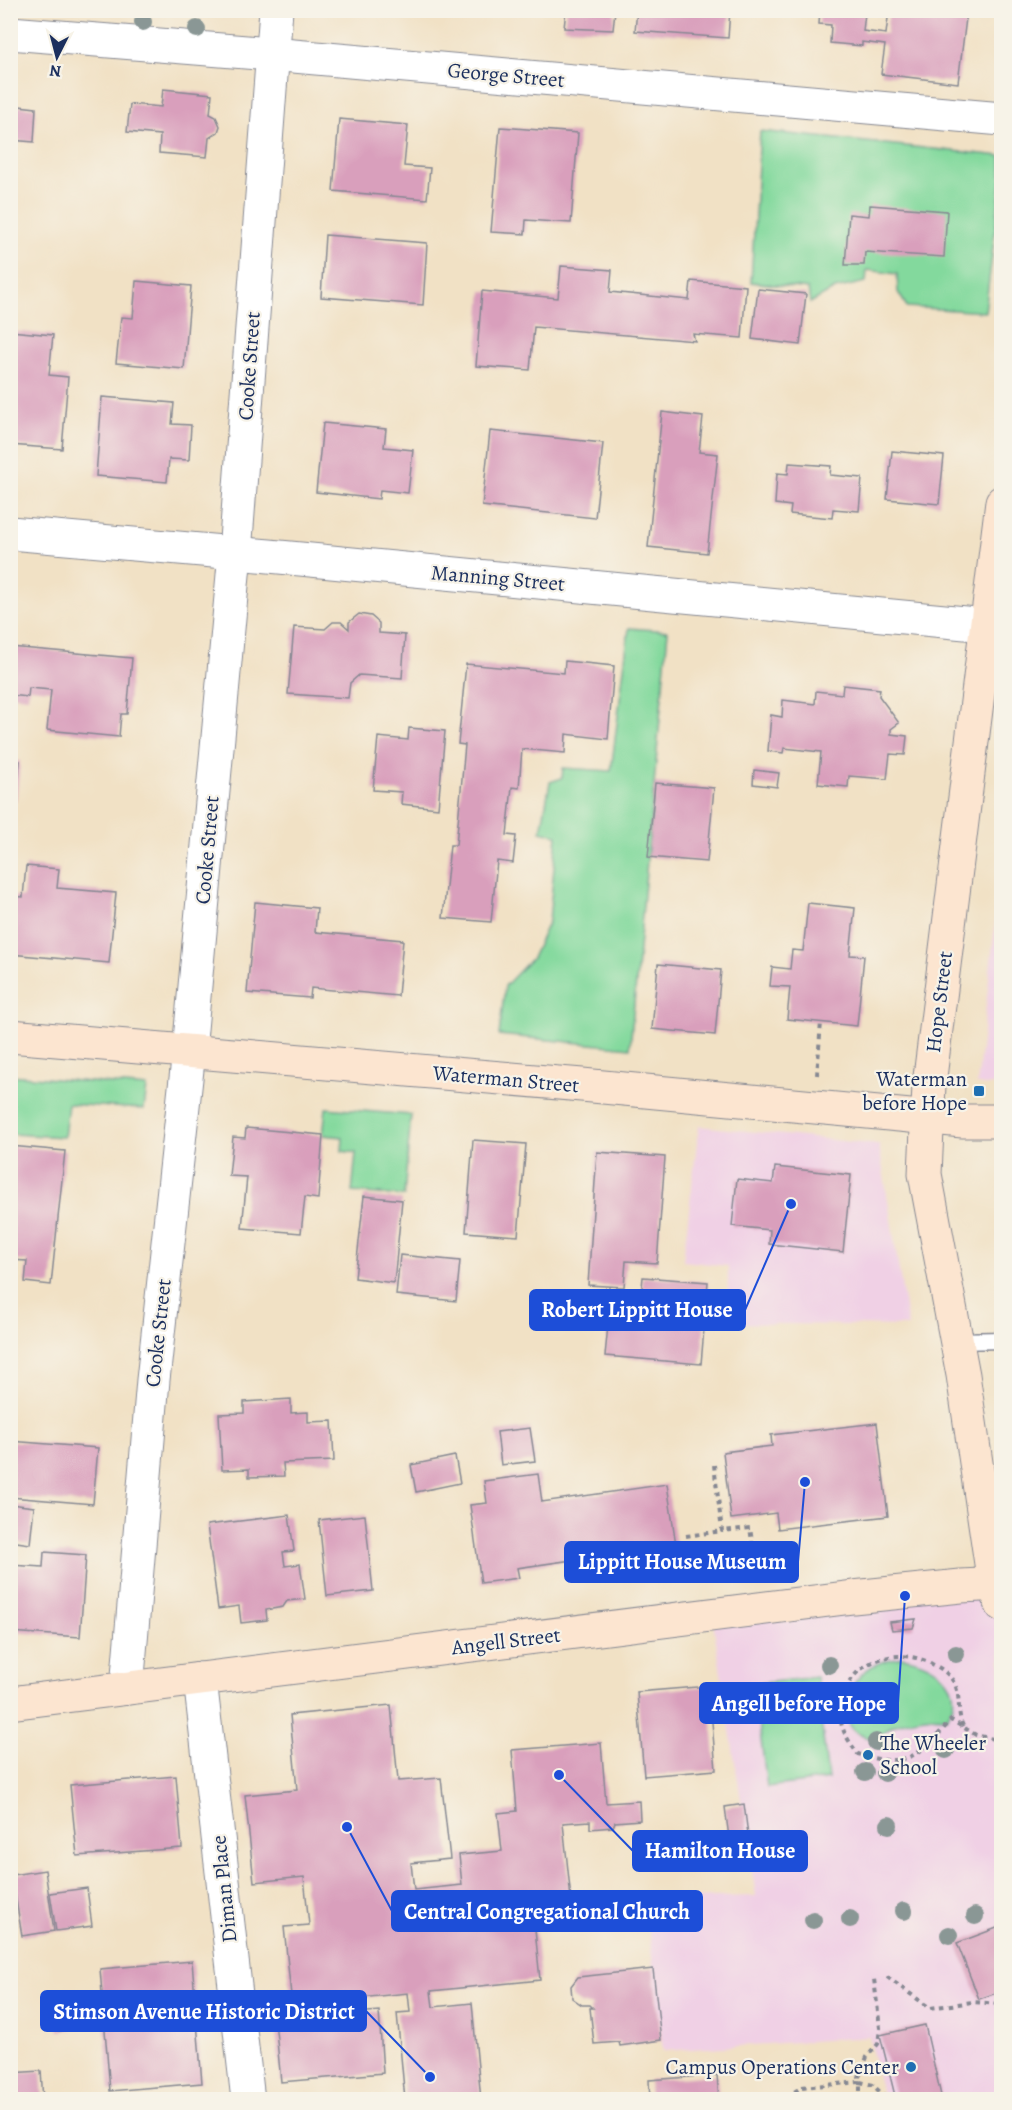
<svg xmlns="http://www.w3.org/2000/svg" width="1012" height="2110" viewBox="0 0 1012 2110" font-family="Alegreya,serif">
<rect width="100%" height="100%" fill="#f7f3e8"/>
<filter id="ink" filterUnits="userSpaceOnUse"><feTurbulence type="fractalNoise" baseFrequency=".0167" numOctaves="2"/><feDisplacementMap in="SourceGraphic" scale="12" xChannelSelector="R" yChannelSelector="G"/><feConvolveMatrix kernelMatrix="1 2 1 2 8 2 1 2 1" color-interpolation-filters="sRGB"/></filter>
<filter id="wash" filterUnits="userSpaceOnUse"><feTurbulence type="fractalNoise" baseFrequency=".008" numOctaves="4" result="noise"/><feDisplacementMap in="SourceGraphic" scale="24" xChannelSelector="R" yChannelSelector="G"/><feGaussianBlur stdDeviation="1.35" result="paint"/><feColorMatrix in="noise" values="0 0 0 0 0 0 0 0 0 0 0 0 0 0 0 0 0 1.4 0 .05"/><feComposite in="paint" operator="in"/></filter>
<g filter="url(#wash)">
<rect width="100%" height="100%" fill="#f1e1c5"/>
<g fill="#f0d0e5">
<path d="M1001,873V1085H977Z"/>
<path d="M699,1126L879,1145L908,1326L728,1323V1266L683,1261Z"/>
<path d="M1001,1584V2099H883L869,2037L663,2051L645,1899L756,1896L712,1615Z"/>
</g>
<g fill="#83d99d" stroke="#4f847e" stroke-width="1.5">
<path d="M760,131L1001,156V182L985,312L907,307L898,292L897,274L867,270L866,282L835,289L810,303L808,289L751,282Z"/>
<path d="M629,628L668,631L630,1048L499,1035L505,986L532,958L549,921L557,835L541,831L550,782L562,778L563,768L611,771Z"/>
<path d="M10,1075L147,1087L144,1109L68,1104L64,1137L11,1134Z"/>
<path d="M326,1108L411,1115L404,1196L352,1192L356,1153L342,1151L343,1137L323,1135Z"/>
<path d="M901,1657C931,1660 969,1685 947,1718C932,1714 906,1719 892,1726C887,1729 882,1735 877,1737C862,1741 848,1728 846,1715C844,1701 850,1687 860,1676C871,1664 885,1660 901,1657Z"/>
<path d="M816,1677L828,1779L767,1787L754,1684Z"/>
</g>
<g id="blocks">
<g fill="#d99fbc">
<path d="M566,10H615L613,30L564,28Z"/>
<path d="M637,10H730L728,38L635,31Z"/>
<path d="M820,10L865,13L863,31L886,34L889,10H967L958,83L881,74L885,45L862,42V46L830,43L831,25L819,24Z"/>
<path d="M163,89L212,94L210,114L216,117L220,126L218,132L209,138L207,157L159,153L160,135L127,132L130,104L161,107Z"/>
<path d="M10,105L36,108L34,142L10,140Z"/>
<path d="M339,119L408,125L404,166L430,168L427,199L333,191Z"/>
<path d="M500,127L578,133L571,223L526,220L525,234L491,232Z"/>
<path d="M870,205L947,211L944,257L865,252L864,265H845L849,214L869,216Z"/>
<path d="M325,235L427,243L423,305L321,297Z"/>
<path d="M561,266L612,270L610,292L689,300L691,281L746,286L742,338L693,334L695,341L534,327L530,370L476,366L482,291L558,298Z"/>
<path d="M136,281L191,286L184,369L116,363L121,317L133,318Z"/>
<path d="M758,289L806,294L800,345L752,339Z"/>
<path d="M10,331L53,335L49,375L68,377L62,449L10,445Z"/>
<path d="M102,397L174,403L172,424L191,425L189,460L169,459L167,482L96,476Z"/>
<path d="M662,412L703,417L699,452L718,454L707,553L648,547Z"/>
<path d="M323,423L386,429L384,447L413,450L408,493L380,490L379,499L316,492Z"/>
<path d="M490,431L603,443L595,518L482,506Z"/>
<path d="M892,451L944,456L939,504L887,499Z"/>
<path d="M789,463L831,466L830,475L862,478L859,511L833,509L832,518L790,514L791,506L775,504L777,473L788,474Z"/>
<path d="M359,614L371,616L379,623V633L405,635L402,678L359,675L350,683L348,698L288,694L294,627L325,629L333,622H341L349,629V622Z"/>
<path d="M10,647L132,658L127,714H121L119,737L47,730L51,690L29,688L28,697L10,695Z"/>
<path d="M565,661L614,666L608,739L566,734L565,753L522,749L519,788L512,787L507,835L516,836L513,863L497,861L491,922L443,918L450,845H456L465,745L458,744L466,664L564,673Z"/>
<path d="M843,685L880,689L879,696L899,723L891,729V734L907,736L905,755L890,754L887,779L849,776L848,787L818,784L821,752L784,748L783,753L768,751L771,715L782,717L783,700L815,704L816,691L842,694Z"/>
<path d="M409,728L445,731L438,808L401,804L402,792L373,790L378,737L408,740Z"/>
<path d="M10,760L20,761L16,801L10,800Z"/>
<path d="M754,770L779,773L777,787L753,784Z"/>
<path d="M655,783L714,788L707,862L648,857Z"/>
<path d="M26,866L59,869L57,888L116,893L109,963L10,954V896L23,897Z"/>
<path d="M255,902L317,908L315,932L403,940L398,996L311,988L310,998L247,993Z"/>
<path d="M808,903L855,908L850,955L864,956L857,1026L787,1019L790,987L770,986L772,967L790,969L792,950L803,951Z"/>
<path d="M658,964L721,970L715,1035L652,1029Z"/>
<path d="M246,1128L323,1135L318,1199L305,1197L301,1233L242,1228L247,1177L229,1176L233,1137L245,1138Z"/>
<path d="M473,1140L526,1144L518,1236L466,1232Z"/>
<path d="M10,1146L65,1151L51,1285L25,1282L27,1261L10,1260Z"/>
<path d="M597,1152L665,1157L657,1263L626,1261L624,1287L588,1285Z"/>
<path d="M775,1167L851,1175L843,1252L769,1244L770,1230L732,1226L737,1179L773,1183Z"/>
<path d="M364,1196L402,1200L394,1283L355,1278Z"/>
<path d="M400,1255L460,1261L456,1301L396,1295Z"/>
<path d="M643,1277L708,1282L701,1364L605,1356L609,1315L639,1318Z"/>
<path d="M291,1399V1413L308,1412V1422L332,1421L334,1461L283,1463L284,1476L249,1477V1469L222,1470L219,1414L244,1413V1402Z"/>
<path d="M877,1423L888,1516L778,1529L776,1513L731,1519L723,1452L772,1446L771,1435Z"/>
<path d="M530,1428L535,1461L501,1465L497,1432Z"/>
<path d="M10,1441L98,1448L93,1504L10,1497Z"/>
<path d="M455,1456L460,1483L416,1492L411,1465Z"/>
<path d="M538,1474L542,1502L667,1484L676,1545L517,1568L519,1578L481,1583L470,1505L487,1503L484,1481Z"/>
<path d="M10,1504L34,1507L30,1544L10,1541Z"/>
<path d="M289,1515L294,1551L283,1552L285,1566L300,1564L305,1599L287,1601L283,1607L266,1610L267,1620L241,1623L239,1606L218,1609L207,1525Z"/>
<path d="M365,1515L373,1591L327,1596L319,1520Z"/>
<path d="M44,1552L86,1555L80,1637L10,1632V1565L43,1567Z"/>
<path d="M916,1619L913,1628L892,1630L890,1622Z"/>
<path d="M709,1686L716,1770L644,1776L637,1692Z"/>
<path d="M391,1705L398,1781L441,1778L450,1859L411,1863L414,1890L462,1885L459,1855L502,1851L498,1813L517,1811L512,1750L601,1743L606,1803L639,1801L640,1820L615,1822L613,1827L590,1829V1821L563,1823L571,1899L503,1906L505,1922L534,1919L540,1980L431,1991L433,2007L472,2003L481,2100H405L397,2013L410,2012L408,1993L292,2005L284,1927L309,1925L304,1877L254,1882L245,1795L297,1790L290,1715Z"/>
<path d="M176,1776L182,1848L77,1856L70,1785Z"/>
<path d="M744,1804L752,1866L733,1868L725,1807Z"/>
<path d="M45,1870L54,1931L22,1936L12,1875Z"/>
<path d="M87,1888L92,1926L56,1931L50,1893Z"/>
<path d="M1002,1926V1991L979,1999L957,1943Z"/>
<path d="M192,1961L202,2083L110,2091L100,1969Z"/>
<path d="M653,1969L661,2040L620,2046L619,2042L594,2044L590,2008H593L590,2005H582L572,1998L571,1986L578,1977Z"/>
<path d="M93,1992L98,2025L59,2031L54,2000H56V1997Z"/>
<path d="M379,2011L383,2073L281,2082L275,2020Z"/>
<path d="M925,2025L942,2100H896L880,2035Z"/>
<path d="M41,2071L43,2100H10V2073Z"/>
<path d="M717,2075L719,2100H650L649,2080Z"/>
</g>
</g>
</g>
<g filter="url(#ink)">
<use href="#blocks" fill-opacity="0" stroke="#868892" stroke-width="1.5"/>
<g fill="none" stroke-linecap="round" stroke-linejoin="round">
<g stroke="#868892" stroke-width="19">
<path id="lane" d="M957,1341L1002,1340"/>
</g>
<g stroke="#868892" stroke-width="35">
<g id="street">
<path d="M10,33L271,54L1002,119"/>
<path d="M10,533L269,556L986,625"/>
<path d="M200,1679L248,2100"/>
<path d="M127,1688L153,1380L189,1051L235,553L276,10"/>
</g>
</g>
<g stroke="#868892" stroke-width="35">
<g id="secondary">
<path d="M1002,502L929,1085L925,1174L963,1375L994,1584L1002,1605"/>
<path d="M10,1036L582,1085L963,1121H1002"/>
<path d="M10,1703L853,1597L961,1586L1002,1584"/>
</g>
</g>
<g stroke="#868892" stroke-width="4" stroke-dasharray="4.5 4.5" stroke-linecap="butt">
<path d="M817,1075L821,1022"/>
<path d="M714,1465L722,1531L750,1528L757,1575"/>
<path d="M686,1536L722,1531"/>
<path d="M963,1726C956,1712 962,1695 953,1681C948,1673 941,1668 932,1664C899,1646 852,1659 843,1698C840,1707 839,1716 842,1726C845,1736 852,1746 858,1754C907,1769 920,1756 951,1720L976,1735L1002,1741"/>
<path d="M887,1977L930,2008L972,2002L1002,2004"/>
<path d="M791,2100L794,2092L802,2087L860,2082L859,2077L867,2057L878,2044L880,2028L874,1979"/>
<path d="M860,2100V2082L873,2085L888,2100"/>
</g>
<use href="#lane" stroke="#fff" stroke-width="16"/>
<use href="#street" stroke="#fff" stroke-width="33"/>
<use href="#secondary" stroke="#fce5d0" stroke-width="33"/>
</g>
<g fill="#8a9795">
<circle cx="143" cy="22" r="9"/>
<circle cx="197" cy="29" r="9"/>
<circle cx="956" cy="1654" r="9"/>
<circle cx="829" cy="1665" r="9"/>
<circle cx="876" cy="1742" r="9"/>
<circle cx="946" cy="1750" r="9"/>
<circle cx="865" cy="1772" r="9"/>
<circle cx="885" cy="1773" r="9"/>
<circle cx="889" cy="1825" r="9"/>
<circle cx="904" cy="1911" r="9"/>
<circle cx="975" cy="1916" r="9"/>
<circle cx="850" cy="1919" r="9"/>
<circle cx="813" cy="1920" r="9"/>
<circle cx="949" cy="1935" r="9"/>
</g>
</g>
<g fill="#1f6fb2" stroke="#f7f3e8" stroke-width="2">
<rect x="973" y="1085" width="12" height="12" rx="3"/>
<circle cx="868" cy="1755" r="6"/>
<circle cx="911" cy="2067" r="6"/>
</g>
<g text-anchor="middle" dominant-baseline="central" stroke-width="4.5" stroke-linejoin="round" paint-order="stroke">
<g font-size="21" fill="#1b2f5e" stroke="#f7f3e8">
<text transform="translate(506 75) rotate(5)">George Street</text>
<text transform="translate(249 366) rotate(-86)">Cooke Street</text>
<text transform="translate(498 578) rotate(5)">Manning Street</text>
<text transform="translate(207 850) rotate(-85)">Cooke Street</text>
<text transform="translate(939 1002) rotate(-83)">Hope Street</text>
<text transform="translate(506 1079) rotate(5)">Waterman Street</text>
<text transform="translate(158 1333) rotate(-84)">Cooke Street</text>
<text transform="translate(506 1641) rotate(-7)">Angell Street</text>
<text transform="translate(224 1889) rotate(-96)">Diman Place</text>
</g>
<g font-size="21" fill="#1b2f5e" stroke="#f7f3e8" text-anchor="end">
<text x="967" y="1079">Waterman<tspan x="967" dy="24">before Hope</tspan></text>
<text x="880" y="1743" text-anchor="start">The Wheeler<tspan x="880" dy="24">School</tspan></text>
<text x="899" y="2067">Campus Operations Center</text>
</g>
</g>
<path fill="none" stroke="#1d4ed8" stroke-width="2" d="M791 1204L745 1310M805 1482L798 1562M905 1596L898 1703M559 1775L633 1851M347 1827L392 1911M430 2077L366 2011"/>
<g fill="#1d4ed8" stroke="#f7f3e8" stroke-width="2">
<circle cx="791" cy="1204" r="6"/>
<circle cx="805" cy="1482" r="6"/>
<circle cx="905" cy="1596" r="6"/>
<circle cx="559" cy="1775" r="6"/>
<circle cx="347" cy="1827" r="6"/>
<circle cx="430" cy="2077" r="6"/>
</g>
<g fill="#1d4ed8" stroke="#1d4ed8" stroke-width="2">
<rect x="530" y="1290" width="215" height="40" rx="6"/>
<rect x="565" y="1542" width="233" height="40" rx="6"/>
<rect x="700" y="1683" width="198" height="40" rx="6"/>
<rect x="633" y="1831" width="174" height="40" rx="6"/>
<rect x="392" y="1891" width="310" height="40" rx="6"/>
<rect x="41" y="1991" width="325" height="40" rx="6"/>
</g>
<g font-size="22" text-anchor="middle" font-weight="bold" fill="#fff">
<text x="637" y="1317">Robert Lippitt House</text>
<text x="682" y="1569">Lippitt House Museum</text>
<text x="799" y="1711">Angell before Hope</text>
<text x="720" y="1858">Hamilton House</text>
<text x="547" y="1919">Central Congregational Church</text>
<text x="204" y="2019">Stimson Avenue Historic District</text>
</g>
<rect width="1012" height="2110" fill="none" stroke="#f7f3e8" stroke-width="36"/>
<g transform="translate(57 57) rotate(186)" stroke="#f7f3e8" stroke-width="4.5" paint-order="stroke">
<path d="M0-4.5L10 22L0 15L-10 22Z" fill="#1b2f5e"/>
<text y="-9" font-size="16" font-weight="bold" text-anchor="middle" fill="#1b2f5e">N</text>
</g>
</svg>
